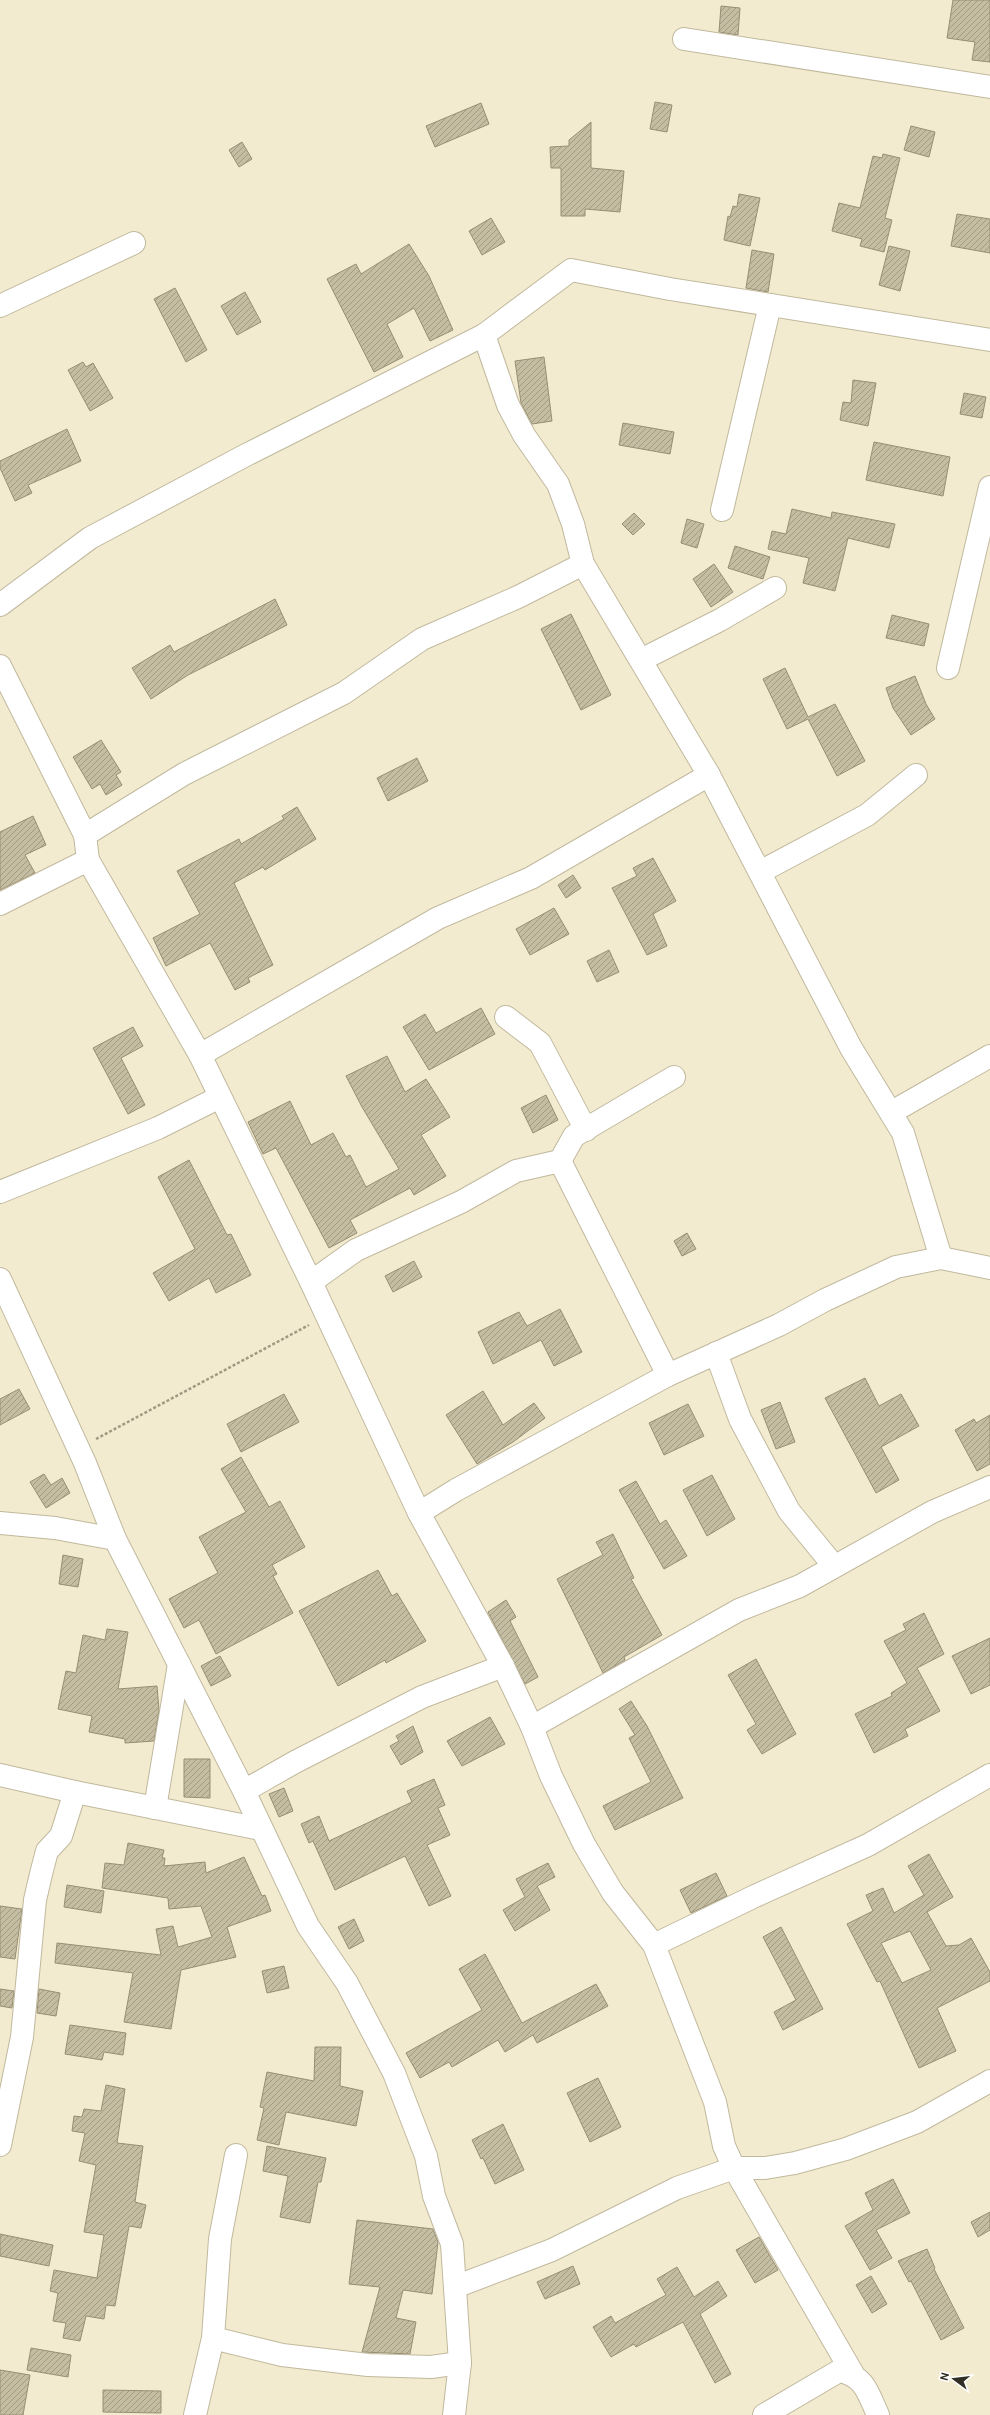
<svg xmlns="http://www.w3.org/2000/svg" width="990" height="2415" viewBox="0 0 990 2415" font-family="Cabin,sans-serif">
<defs>
<pattern id="building-hatch" width="6" height="6" patternUnits="userSpaceOnUse"><rect width="6" height="6" fill="#c5bda2"/><path d="M-1 1l2-2M0 6l6-6M5 7l2-2" fill="none" stroke="#a19a84"/></pattern>
</defs>
<rect width="100%" height="100%" fill="#f3ebcf"/>
<g fill="url(#building-hatch)" stroke="#968f75" fill-rule="evenodd">
<path d="M953,0H990V62L972,60L975,42L947,38Z"/>
<path d="M721,6L740,8L738,35L719,32Z"/>
<path d="M655,102L672,105L667,132L650,129Z"/>
<path d="M481,103L489,124L435,147L426,126Z"/>
<path d="M591,122V168L624,171L620,212L585,209V216H561V168H551L550,147L569,146V140Z"/>
<path d="M911,126L935,132L929,157L904,150Z"/>
<path d="M242,142L252,159L239,167L229,150Z"/>
<path d="M883,154L900,158L885,218L892,220L884,252L860,246L862,239L832,231L839,203L860,208L873,156L882,158Z"/>
<path d="M739,194L760,198L750,246L724,240L728,216L730,217L733,206L737,207Z"/>
<path d="M957,214L990,219V253L951,246Z"/>
<path d="M491,218L505,242L482,255L469,231Z"/>
<path d="M409,244L429,276L453,330L430,341L414,308L387,324L403,357L374,372L327,279L356,264L361,274Z"/>
<path d="M889,246L910,251L900,291L879,285Z"/>
<path d="M752,250L774,254L768,292L746,288Z"/>
<path d="M175,288L207,350L186,362L154,299Z"/>
<path d="M245,292L261,322L237,335L221,306Z"/>
<path d="M544,357L552,421L532,424L521,403L515,361Z"/>
<path d="M83,362L86,367L93,363L113,398L90,411L68,370Z"/>
<path d="M853,380L876,383L868,426L840,420L843,402L851,403Z"/>
<path d="M964,393L986,397L982,418L960,414Z"/>
<path d="M623,423L674,432L670,454L619,445Z"/>
<path d="M67,429L81,461L28,485L32,493L15,501L0,468V461Z"/>
<path d="M874,442L950,457L943,496L866,480Z"/>
<path d="M792,509L831,518L832,512L895,524L889,548L848,538L835,591L803,583L809,558L768,549L772,531L786,534Z"/>
<path d="M634,513L645,524L633,535L622,524Z"/>
<path d="M687,519L704,524L697,548L681,543Z"/>
<path d="M735,546L770,557L763,579L728,568Z"/>
<path d="M714,564L733,592L711,607L693,579Z"/>
<path d="M275,599L287,625L188,675L151,699L132,668L170,645L174,652Z"/>
<path d="M571,614L611,695L581,710L541,629Z"/>
<path d="M892,615L929,624L924,646L886,638Z"/>
<path d="M785,668L808,717L835,704L865,761L837,776L808,719L787,729L763,679Z"/>
<path d="M915,676L926,704L935,719L911,735L893,708L886,688Z"/>
<path d="M101,740L121,772L116,775L122,785L106,795L100,784L92,789L73,757Z"/>
<path d="M417,758L428,781L388,801L377,778Z"/>
<path d="M297,807L316,839L265,870L263,867L234,883L273,965L248,978L250,982L235,990L210,943L166,966L153,938L200,914L177,871L239,839L241,844L284,819L282,816Z"/>
<path d="M33,816L46,845L25,855L35,873L0,890V832Z"/>
<path d="M653,858L676,901L653,914L667,946L647,955L612,888L637,876L633,868Z"/>
<path d="M573,875L581,888L566,898L558,885Z"/>
<path d="M554,908L569,934L530,955L516,929Z"/>
<path d="M609,950L619,972L597,982L587,961Z"/>
<path d="M481,1008L495,1034L429,1070L403,1027L425,1014L436,1033Z"/>
<path d="M133,1027L143,1046L121,1058L145,1105L128,1114L93,1048Z"/>
<path d="M387,1056L405,1092L426,1079L450,1117L421,1135L446,1176L414,1195L410,1188L350,1220L357,1233L329,1248L276,1148L263,1154L248,1122L290,1101L311,1145L333,1133L346,1157L350,1155L366,1187L399,1169L362,1107L346,1076Z"/>
<path d="M546,1095L558,1120L533,1133L521,1108Z"/>
<path d="M189,1160L227,1235L231,1234L251,1275L216,1293L209,1278L169,1301L153,1273L195,1249L158,1177Z"/>
<path d="M687,1233L696,1249L682,1256L674,1241Z"/>
<path d="M414,1261L422,1277L393,1292L385,1276Z"/>
<path d="M560,1309L582,1352L554,1366L541,1340L493,1364L478,1332L519,1312L527,1326Z"/>
<path d="M865,1378L879,1406L901,1394L919,1426L881,1447L899,1480L876,1493L825,1398Z"/>
<path d="M19,1389L30,1409L0,1425V1399Z"/>
<path d="M483,1391L503,1425L534,1403L545,1418L513,1442L477,1464L446,1415Z"/>
<path d="M284,1394L299,1422L241,1452L227,1424Z"/>
<path d="M780,1402L795,1442L776,1449L761,1410Z"/>
<path d="M688,1404L704,1436L664,1455L649,1423Z"/>
<path d="M990,1415V1464L977,1471L955,1430L974,1419L976,1423Z"/>
<path d="M241,1457L269,1507L280,1501L305,1547L272,1565L277,1574L273,1576L293,1613L216,1654L199,1620L184,1628L169,1599L218,1573L199,1537L246,1512L221,1469Z"/>
<path d="M44,1474L51,1485L62,1478L70,1493L46,1508L30,1482Z"/>
<path d="M712,1475L735,1519L707,1536L683,1490Z"/>
<path d="M636,1481L660,1524L666,1520L687,1556L664,1569L619,1490Z"/>
<path d="M613,1534L634,1578L631,1579L662,1635L624,1657L625,1660L603,1673L557,1579L603,1555L596,1542Z"/>
<path d="M63,1555L83,1559L78,1587L59,1584Z"/>
<path d="M378,1570L392,1596L397,1593L426,1641L386,1663L385,1660L338,1686L299,1611Z"/>
<path d="M506,1600L516,1617L510,1621L538,1677L525,1684L488,1612Z"/>
<path d="M924,1613L944,1654L917,1668L940,1711L905,1729L908,1736L874,1753L855,1714L892,1696L891,1693L907,1683L884,1641L906,1630L903,1624Z"/>
<path d="M107,1629L128,1632L118,1689L157,1686L159,1710L154,1741L125,1743V1739L89,1732L92,1716L58,1709L66,1671L76,1673L83,1635L105,1640Z"/>
<path d="M990,1638V1685L971,1694L952,1656Z"/>
<path d="M220,1656L231,1676L211,1686L201,1666Z"/>
<path d="M756,1659L796,1734L762,1754L747,1730L756,1724L728,1675Z"/>
<path d="M631,1701L647,1726L683,1798L615,1830L603,1806L651,1782L629,1738L635,1735L619,1709Z"/>
<path d="M490,1717L505,1744L462,1766L447,1741Z"/>
<path d="M413,1726L423,1752L401,1765L390,1746L399,1741L396,1736Z"/>
<path d="M184,1759H210V1798L184,1797Z"/>
<path d="M434,1779L445,1805L438,1808L450,1835L427,1845L451,1896L429,1906L405,1856L335,1890L313,1841L309,1843L301,1824L319,1816L329,1841L412,1802L407,1791Z"/>
<path d="M284,1788L293,1811L279,1817L269,1794Z"/>
<path d="M128,1843L164,1850L162,1858H165L164,1866L205,1862L206,1873L244,1857L262,1896L265,1895L271,1911L227,1927L236,1957L181,1970L171,2029L124,2022L133,1973L55,1963L57,1943L161,1955L156,1929L173,1926L178,1947L212,1937L201,1906L169,1909L168,1898L102,1888L105,1863L124,1865Z"/>
<path d="M929,1854L953,1897L927,1912L946,1946L959,1945L971,1938L990,1972V1981L937,2008L956,2051L919,2068L880,1981L877,1982L847,1924L873,1911L866,1895L883,1888L894,1913L924,1895L908,1866ZM910,1931L931,1970L902,1983L881,1943Z"/>
<path d="M548,1863L555,1877L537,1886L550,1910L515,1931L503,1910L525,1897L516,1879Z"/>
<path d="M716,1873L727,1896L691,1913L680,1890Z"/>
<path d="M67,1885L104,1891L101,1913L64,1907Z"/>
<path d="M0,1906L22,1909L15,1959L0,1957Z"/>
<path d="M354,1919L364,1941L349,1949L338,1927Z"/>
<path d="M781,1927L823,2009L783,2030L774,2012L796,2000L763,1937Z"/>
<path d="M485,1954L522,2023L596,1984L608,2006L537,2043L533,2035L505,2052L498,2040L452,2067L449,2062L420,2078L406,2053L482,2010L459,1969Z"/>
<path d="M284,1966L289,1988L267,1993L262,1971Z"/>
<path d="M0,1989L14,1991L12,2008L0,2006Z"/>
<path d="M39,1989L60,1993L56,2016L37,2013Z"/>
<path d="M70,2025L126,2033L123,2055L104,2052L102,2060L65,2054Z"/>
<path d="M315,2047H341L340,2086L363,2091L356,2126L286,2112L279,2145L257,2140L264,2108L260,2107L267,2072L314,2081Z"/>
<path d="M598,2078L621,2127L590,2142L567,2093Z"/>
<path d="M106,2085L125,2089L117,2143L143,2146L135,2202L146,2205L141,2228L129,2226L115,2306L106,2305L104,2319L86,2316L80,2341L63,2338L66,2323L53,2321L58,2293L50,2291L54,2270L97,2278L104,2235L84,2232L96,2165L79,2161L85,2133L72,2131L74,2116L82,2117L84,2109L101,2111Z"/>
<path d="M503,2124L524,2170L495,2184L483,2158L481,2159L472,2140Z"/>
<path d="M267,2146L326,2158L321,2182H318L310,2223L280,2217L288,2176L263,2171Z"/>
<path d="M893,2179L910,2213L876,2230L892,2258L870,2270L845,2226L873,2210L865,2193Z"/>
<path d="M990,2212V2230L978,2237L971,2222Z"/>
<path d="M357,2220L433,2229L438,2242L432,2294L403,2290L396,2318L416,2322L410,2354L362,2352L380,2287L349,2284Z"/>
<path d="M0,2234L53,2245L49,2266L0,2256Z"/>
<path d="M759,2237L778,2270L755,2283L736,2250Z"/>
<path d="M927,2249L935,2268L934,2269L964,2328L941,2340L911,2281L909,2282L898,2261Z"/>
<path d="M573,2266L580,2284L545,2299L537,2282Z"/>
<path d="M677,2267L694,2297L718,2281L727,2296L700,2314L731,2374L715,2383L683,2322L636,2347L634,2344L611,2357L593,2327L611,2316L615,2323L666,2295L657,2279Z"/>
<path d="M871,2276L887,2304L872,2313L856,2285Z"/>
<path d="M31,2348L71,2355L68,2377L27,2370Z"/>
<path d="M0,2370L30,2375L23,2415H0Z"/>
<path d="M103,2390L161,2391V2413L103,2412Z"/>
</g>
<g fill="none" stroke-linecap="round" stroke-linejoin="round">
<g stroke="#c1b99e" stroke-width="24">
<g id="street">
<path d="M684,39L990,87"/>
<path d="M0,306L134,243"/>
<path d="M722,510L770,305"/>
<path d="M0,605L90,538L246,455L484,335L571,270L670,289L990,340"/>
<path d="M641,660L720,620L775,588"/>
<path d="M0,666L85,835L184,774L344,693L422,639L518,597L583,564L573,524L558,484L524,435L508,405L484,335"/>
<path d="M948,668L990,487"/>
<path d="M709,775L851,1048L903,1133L941,1258"/>
<path d="M85,835L88,860L200,1055L311,1282L419,1513L503,1666L532,1727L551,1776L584,1844L613,1893L654,1945L715,2102L724,2146L734,2168L853,2374"/>
<path d="M760,872L867,815L916,775"/>
<path d="M0,904L88,860"/>
<path d="M506,1017L540,1043L586,1130"/>
<path d="M200,1055L438,918L531,878L709,775L583,564"/>
<path d="M892,1112L990,1056"/>
<path d="M560,1161L574,1136L674,1077"/>
<path d="M0,1192L158,1128L220,1097"/>
<path d="M0,1279L85,1463L115,1539L244,1791L308,1926L347,1983L394,2073L426,2156L434,2196L452,2244L460,2363L454,2415"/>
<path d="M311,1282L356,1250L461,1202L516,1171L560,1161L668,1375"/>
<path d="M716,1353L740,1419L789,1511L834,1566"/>
<path d="M419,1513L456,1490L668,1375L779,1325L825,1300L896,1267L941,1258L990,1268"/>
<path d="M0,1523L55,1528L115,1539"/>
<path d="M532,1727L739,1610L800,1586L932,1512L990,1487"/>
<path d="M0,1775L75,1792"/>
<path d="M244,1791L295,1762L422,1697L503,1666"/>
<path d="M155,1808L179,1664"/>
<path d="M654,1945L755,1896L868,1845L990,1775"/>
<path d="M0,2145L22,2037L35,1900L41,1874L47,1851L61,1836L75,1792L261,1829"/>
<path d="M236,2155L220,2239L213,2338L282,2355L368,2365L431,2367L460,2363"/>
<path d="M455,2287L552,2250L677,2188L734,2168H765L795,2163L846,2149L917,2122L990,2081"/>
<path d="M195,2415L213,2338"/>
<path d="M764,2415L839,2371C865,2376 868,2393 878,2415"/>
</g>
</g>
<path stroke="#a09a85" stroke-width="2.5" stroke-dasharray="3 2" stroke-linecap="butt" d="M96,1439L309,1325"/>
<use href="#street" stroke="#fff" stroke-width="22"/>
</g>
<g transform="translate(954 2379) rotate(285)" stroke="#ffffff" stroke-width="3" paint-order="stroke">
<path d="M0-3L7 15L0 10L-7 15Z" fill="#312e23"/>
<text y="-6" font-size="11" font-weight="bold" text-anchor="middle" fill="#312e23">N</text>
</g>
</svg>
